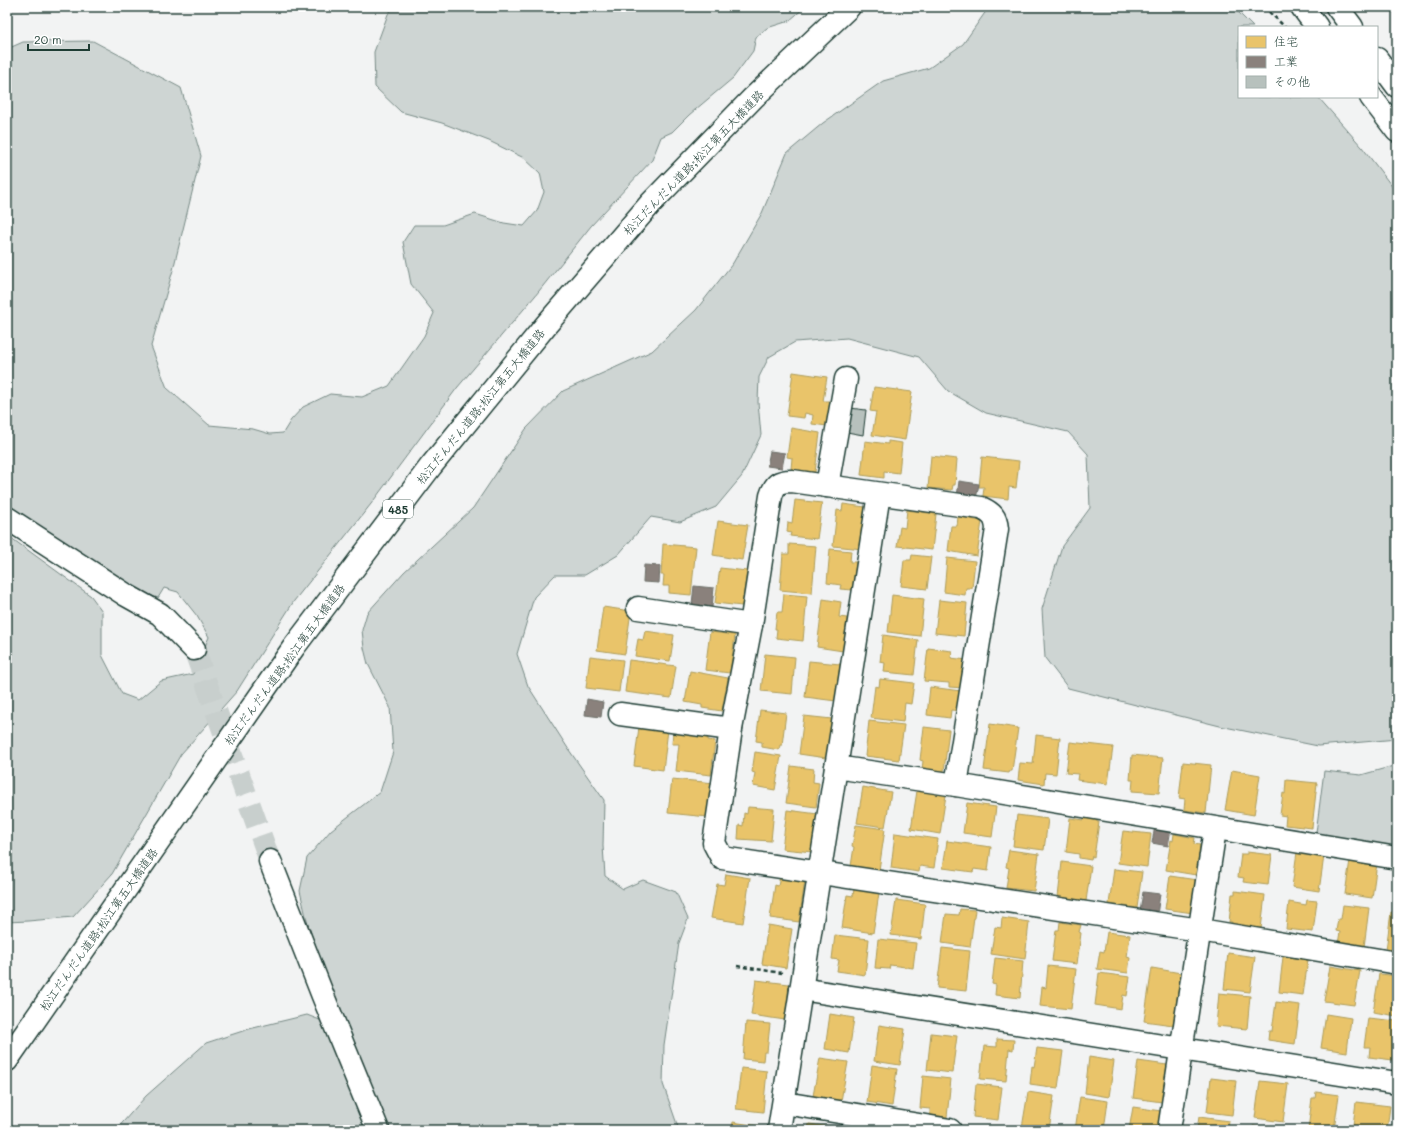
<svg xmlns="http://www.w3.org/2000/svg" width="1404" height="1137" viewBox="0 0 1404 1137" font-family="Mali,'Klee One',sans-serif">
<rect width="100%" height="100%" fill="#f2f3f3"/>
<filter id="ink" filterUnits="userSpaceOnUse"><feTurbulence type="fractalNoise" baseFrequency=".025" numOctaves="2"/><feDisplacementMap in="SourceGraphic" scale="8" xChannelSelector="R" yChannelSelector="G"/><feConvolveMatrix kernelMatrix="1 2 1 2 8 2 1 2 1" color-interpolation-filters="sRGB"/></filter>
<g filter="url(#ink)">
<g fill="#ced5d3" stroke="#768984">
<path d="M394,7H805L789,21L767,28L756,37L753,51L733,78L689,115L672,132L661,137L652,160L591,226L535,296L457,388L371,504L294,601L237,691L181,754L112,874L73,917L28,921L7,922V535L91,596L102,611V655L122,694L138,700L161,681L193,674L209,637L197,616L178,592L164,588L158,598L129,588L7,505V49L23,42L93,41L181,88L201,156L173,270L151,346L167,388L209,425L253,429L270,434L283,433L291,420L303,407L330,394L362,397L389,386L424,336L434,313L411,284L403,242L414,225H443L475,214L504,223L524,226L537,211L544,192L540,173L524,158L489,141L442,123L401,112L375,87L374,52L388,14Z"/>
<path d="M989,7H1233L1253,27H1239V97H1318L1362,147L1397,193V739L1318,746L1220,726L1068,688L1045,658L1042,609L1062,546L1090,508L1088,454L1068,432L986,413L948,391L919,357L847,338L795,342L769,357L759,377L758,402L761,435L742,476L716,507L680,522L651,517L618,555L585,575H555L534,597L517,654L528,686L569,750L604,800L603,846L605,876L623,889L643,880L676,892L688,919L679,943L664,1045L663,1084L679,1130H386L334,996L308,925L300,891L307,858L331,830L380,792L393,752L390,707L368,664L364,648L362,630L367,613L404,572L473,508L526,429L563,391L652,351L696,310L733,263L762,213L787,153L823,123L883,81L929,68L963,44Z"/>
<path d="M1397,765V847L1316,833L1324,771L1361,775Z"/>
<path d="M307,1015L325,1022L369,1130H116L146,1096L206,1043L249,1029Z"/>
</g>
<g fill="#e9c46a" stroke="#ac9c5a">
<path d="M793,372L827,377L823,401H830L827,426L812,424L813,415L805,413L804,418L787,416Z"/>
<path d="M874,387L912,392L905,440L872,435L876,412L870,411Z"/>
<path d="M791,428L820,433L815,472L791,469L792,458L787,457Z"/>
<path d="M865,441L888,444V441L902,443L899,473L884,471V478L861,475Z"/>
<path d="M931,456L957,459L955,485H953L952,490L928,488Z"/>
<path d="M982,457L1019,461L1016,488L1009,487L1008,499L983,496L984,487H979Z"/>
<path d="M795,500L822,503L817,539L790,536L791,533L787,532L788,522L792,523Z"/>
<path d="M843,504L865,507L864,514H867L863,549L833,546L837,510L842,511Z"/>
<path d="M907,510L936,514L932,550L897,546L900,527L905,528Z"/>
<path d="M958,517L982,521L977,556L948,551L951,526H957Z"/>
<path d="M718,521L748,525L742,560L713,555Z"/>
<path d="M663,544L696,547L691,595L669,593V586H663L664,575H661Z"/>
<path d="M789,544L816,546L812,593L780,590L783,554H789Z"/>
<path d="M830,549L851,551L850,562H856L853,590L840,589L841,585L827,583Z"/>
<path d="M912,555L931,557L927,589L901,586L904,560H911Z"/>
<path d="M947,558L975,561L972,588H966L965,595L944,592Z"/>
<path d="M720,568L747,571L742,606L715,603Z"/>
<path d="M784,594L807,596L803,641L776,638L777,629H775L777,612H782Z"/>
<path d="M892,595L924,599L920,636L888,632Z"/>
<path d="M823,599L841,602L839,617L847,618L843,651L817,647Z"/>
<path d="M939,600L967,603L964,636L935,633Z"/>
<path d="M603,607L631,611L625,654L597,650Z"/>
<path d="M645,631L674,635L670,661L635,656L638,639L643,640Z"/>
<path d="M710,632L735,635L730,673L705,670Z"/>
<path d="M883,635L918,640L914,675L884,672L885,663L880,662Z"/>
<path d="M928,648L952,651L951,658L967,660L964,688L949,687V683L924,681Z"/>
<path d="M765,654L795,657L792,694L761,691Z"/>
<path d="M590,656L623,660L619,692L586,688Z"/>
<path d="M629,660L676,666L671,698L625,692Z"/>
<path d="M809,661L840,664L836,701L805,697Z"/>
<path d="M690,671L728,678L722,711L702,708V705L685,702Z"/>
<path d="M880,679L914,683L911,704L905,703L903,722L871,718L875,686L879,687Z"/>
<path d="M930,687L961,691L962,711L951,710L950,718L927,715Z"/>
<path d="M760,710L786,713L782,745H780L779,750L762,747V742L756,741Z"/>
<path d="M804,716L832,719L826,758L799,754Z"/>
<path d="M869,721L904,725L899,760L865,756Z"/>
<path d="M990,724L1018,728L1012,771H1010L1009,773L984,770Z"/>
<path d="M639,727L668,730L663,770L634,766Z"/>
<path d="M924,727L949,730L944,771L922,769L923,761L920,760Z"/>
<path d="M673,731L708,735V740L715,741L711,775L676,771L679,744H672Z"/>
<path d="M1036,735L1060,738L1056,774L1045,773L1044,784L1018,780L1020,763L1033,764Z"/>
<path d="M1070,742L1113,747L1108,784L1077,780L1078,774L1066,773Z"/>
<path d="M755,752L781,756L775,790L753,786L755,773L752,772Z"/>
<path d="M1132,755L1163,758L1159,793L1132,791L1133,780H1130Z"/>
<path d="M1183,762L1211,765L1206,813L1184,810L1185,799L1179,798Z"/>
<path d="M791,766L814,769L813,782L819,783L816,807L786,803Z"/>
<path d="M1232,770L1260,775L1254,815L1225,810Z"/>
<path d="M672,779L715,783L708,817L668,813Z"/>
<path d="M1286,780L1317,783L1312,828L1285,825L1286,816L1280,815L1283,793L1285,794Z"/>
<path d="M863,787L891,792L885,827L857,823Z"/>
<path d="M917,791L946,795L940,834L911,829Z"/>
<path d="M967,803L996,807L992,837L963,833Z"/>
<path d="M748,807L774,809L771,841L738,839L739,825L743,826L744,813L747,814Z"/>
<path d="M787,810L818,814L813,852L782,849Z"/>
<path d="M1017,815L1048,819L1044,850L1013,846Z"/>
<path d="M1084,817L1097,820V822H1099L1094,857L1092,856L1091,860L1079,858V854L1066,852L1070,818L1084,820Z"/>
<path d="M856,825L885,829L879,870L851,866L854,847L852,846Z"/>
<path d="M1123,831L1151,834L1147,867L1118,863Z"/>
<path d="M895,833L938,839L934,868L920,866L919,872L891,868Z"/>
<path d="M1174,834L1195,838L1194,844L1200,845L1196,875L1166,870L1171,840L1173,841Z"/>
<path d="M947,841L991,847L988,871L974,869L973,872L943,868Z"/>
<path d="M1009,850L1039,854L1034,891L1006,888L1009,868L1006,867Z"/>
<path d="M1247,852L1272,855L1268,885L1243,882L1244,878L1238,877L1241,854H1247Z"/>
<path d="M1297,852L1324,856L1319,891L1292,887Z"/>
<path d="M1350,860L1377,863L1372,898L1345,894Z"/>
<path d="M1062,862L1091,866L1086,901L1058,897Z"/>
<path d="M1114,869L1142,872L1137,908L1109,904Z"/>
<path d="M726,874L750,878L743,923L711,918L717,884L724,885Z"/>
<path d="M780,876L805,880L799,922L770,918L775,885L778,886Z"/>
<path d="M1170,876L1197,880L1193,913L1165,909Z"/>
<path d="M854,889L879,893L873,933L842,928L847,895L853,896Z"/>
<path d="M1235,891L1265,895L1261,929L1231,926L1232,922H1229L1232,894H1235Z"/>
<path d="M896,900L925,904L921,939L891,935Z"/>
<path d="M1307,900L1317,901L1313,932L1286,929L1289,902L1306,905Z"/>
<path d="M1343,905L1369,908L1364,947L1338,944L1340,932L1336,931L1338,919H1341Z"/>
<path d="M960,909L975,910L970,947L942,943L946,914L959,915Z"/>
<path d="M1391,912L1397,913V952L1386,950Z"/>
<path d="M1002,918L1029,922L1025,959L991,954L995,927L1001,928Z"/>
<path d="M1060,922L1081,925L1079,932L1081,933L1077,964L1052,961L1056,930H1059Z"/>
<path d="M768,925L792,929L786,968L762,964Z"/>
<path d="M1107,932L1130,935L1127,957L1130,958L1128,973L1097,969L1100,951L1104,952Z"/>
<path d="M835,935L869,939L865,975L837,971L839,960L832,959Z"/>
<path d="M878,939L916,943L913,968L890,965L889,969L875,968Z"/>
<path d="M942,948L970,951L966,991L937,988Z"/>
<path d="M1228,953L1255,957L1250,992L1224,989Z"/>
<path d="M1283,957L1308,960L1303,995L1279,992Z"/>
<path d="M995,958L1023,961L1020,998L995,995L996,985L992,984Z"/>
<path d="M1048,966L1076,969L1071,1009L1040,1006L1042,987L1046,988Z"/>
<path d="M1330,966L1360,971L1354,1005L1324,1001Z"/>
<path d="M1152,968L1181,973L1173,1025L1144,1021Z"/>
<path d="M1099,973L1130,977L1127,996L1123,995L1121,1009L1095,1005Z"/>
<path d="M1379,974L1397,976V1016L1373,1012Z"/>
<path d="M756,980L789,984L785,1020L751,1015Z"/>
<path d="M1219,993L1250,996L1247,1029L1216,1026Z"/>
<path d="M1276,1002L1300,1005L1295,1044L1268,1040L1269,1031H1272Z"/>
<path d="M830,1014L854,1018L849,1053L825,1049Z"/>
<path d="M1326,1014L1351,1018L1347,1052L1321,1048Z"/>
<path d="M1368,1018L1397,1021L1393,1060L1369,1057L1370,1047H1364Z"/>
<path d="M746,1022L770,1024L767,1052H764L763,1061L743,1059Z"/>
<path d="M879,1025L905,1029L900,1065L874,1061Z"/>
<path d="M931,1033L957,1036L952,1073L927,1070Z"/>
<path d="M997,1039L1014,1040L1013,1050L1009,1049L1006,1081L980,1079L984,1046L997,1047Z"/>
<path d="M1037,1048L1063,1051L1058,1088L1030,1084L1032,1066L1034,1067Z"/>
<path d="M1089,1057L1114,1061L1109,1097L1085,1093Z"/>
<path d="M820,1058L848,1062L841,1101L813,1096Z"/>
<path d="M1138,1061L1167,1065L1162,1102L1133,1098Z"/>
<path d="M872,1065L897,1069L892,1106L867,1102Z"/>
<path d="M741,1068L767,1071L763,1112L736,1109Z"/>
<path d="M923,1076L951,1079L947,1117L930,1115V1109L920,1108Z"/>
<path d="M1211,1078L1236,1081L1232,1115L1207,1112Z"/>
<path d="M1260,1081L1288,1084L1283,1122L1255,1118Z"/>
<path d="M976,1084L1002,1087L998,1120L973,1117Z"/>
<path d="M1028,1092L1054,1096L1049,1130L1022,1128Z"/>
<path d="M1316,1092L1339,1095L1334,1130H1336H1308L1312,1098H1315Z"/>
<path d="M1080,1097L1108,1101L1104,1130H1075Z"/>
<path d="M1356,1102L1390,1106L1387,1130H1357V1126L1353,1125Z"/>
<path d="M1133,1107L1161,1111L1158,1130H1129Z"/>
<path d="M1199,1117L1229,1121L1228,1130H1197Z"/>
<path d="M733,1122L758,1126V1130H732Z"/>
<path d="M809,1124L831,1127V1130H808Z"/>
<path d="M1253,1126L1281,1130H1252Z"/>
</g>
<g fill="#8a817c" stroke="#6a6d66">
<path d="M770,451L785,453L782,468L767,466Z"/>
<path d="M959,481L979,484L976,499L957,497Z"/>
<path d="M644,565L660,566L659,583L643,582Z"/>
<path d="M694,586L714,588L712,607L692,604Z"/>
<path d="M587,699L603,702L601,717L585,715Z"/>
<path d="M1155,826L1171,829L1168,846L1152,843Z"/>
<path d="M1143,892L1160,894L1157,915L1140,912Z"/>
</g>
<path fill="#b7c1bd" stroke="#1f3d34" d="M850,408L866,410L863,435L847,432Z"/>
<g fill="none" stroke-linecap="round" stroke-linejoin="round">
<path stroke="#c8cfcd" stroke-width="22" stroke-dasharray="22 11" stroke-linecap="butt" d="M194,649L270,861"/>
<g stroke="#1f3d34" stroke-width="25">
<g id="minor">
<path d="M827,486L846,379"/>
<path d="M7,518L126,595L160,614L194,649"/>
<path d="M638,608L751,625"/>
<path d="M620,714L731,729"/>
<path d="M836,767L956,785L1397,858"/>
<path d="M956,785L997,529C996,517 992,513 981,508L792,481C778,481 775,484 771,496L751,625L731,729L714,843L722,858L1200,930L1397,963"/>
<path d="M270,861L323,996L378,1130"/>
<path d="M801,989L1397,1083"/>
<path d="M784,1103L950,1130"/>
<path d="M779,1130L879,494"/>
<path d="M1169,1130L1215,829"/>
</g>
</g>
<g stroke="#1f3d34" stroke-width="25">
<g id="highway">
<path d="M1302,7L1317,27"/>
<path d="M1337,7L1352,27"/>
<path d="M1377,59L1397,86"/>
<path d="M1371,97L1397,131"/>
<path d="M7,1060L294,647L431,466L546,325L651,203L753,98L849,7"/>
</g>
</g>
<g stroke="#1f3d34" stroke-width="2.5" stroke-dasharray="4 3" stroke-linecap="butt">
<path d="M1264,7L1285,27"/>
<path d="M737,966L782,973"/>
</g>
<use href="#minor" stroke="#fff" stroke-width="22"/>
<use href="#highway" stroke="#fff" stroke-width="22"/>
</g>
</g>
<g text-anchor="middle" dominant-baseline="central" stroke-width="4" stroke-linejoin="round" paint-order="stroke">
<rect fill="#fff" stroke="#627771" stroke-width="1" x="383" y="500" width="30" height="18" rx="3"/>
<g font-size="11" font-weight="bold" fill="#1f3d34">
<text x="398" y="509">485</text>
</g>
<g font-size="12" fill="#1f3d34" stroke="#fff">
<text transform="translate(693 162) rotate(-46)">松江だんだん道路;松江第五大橋道路</text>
<text transform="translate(480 406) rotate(-51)">松江だんだん道路;松江第五大橋道路</text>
<text transform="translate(284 664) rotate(-54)">松江だんだん道路;松江第五大橋道路</text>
<text transform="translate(98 929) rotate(-55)">松江だんだん道路;松江第五大橋道路</text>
</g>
</g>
<rect width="1404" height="1137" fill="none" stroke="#fff" stroke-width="24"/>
<rect x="12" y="12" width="1380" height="1113" fill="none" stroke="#1f3d34" stroke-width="1.5" filter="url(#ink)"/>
<rect x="1238" y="26" width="140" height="72" fill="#ffffff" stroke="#a5b1ae"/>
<rect x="1246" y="36" width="20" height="12" fill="#e9c46a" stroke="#a5b1ae"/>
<text x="1274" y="46" font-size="12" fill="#1f3d34">住宅</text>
<rect x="1246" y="56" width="20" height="12" fill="#8a817c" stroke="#a5b1ae"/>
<text x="1274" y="66" font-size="12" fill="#1f3d34">工業</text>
<rect x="1246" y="76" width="20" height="12" fill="#b7c1bd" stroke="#a5b1ae"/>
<text x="1274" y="86" font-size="12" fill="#1f3d34">その他</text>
<path d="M28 44v6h61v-6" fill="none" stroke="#1f3d34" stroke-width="2"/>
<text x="34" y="44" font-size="12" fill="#1f3d34" stroke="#ffffff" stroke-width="3" paint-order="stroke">20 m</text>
</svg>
